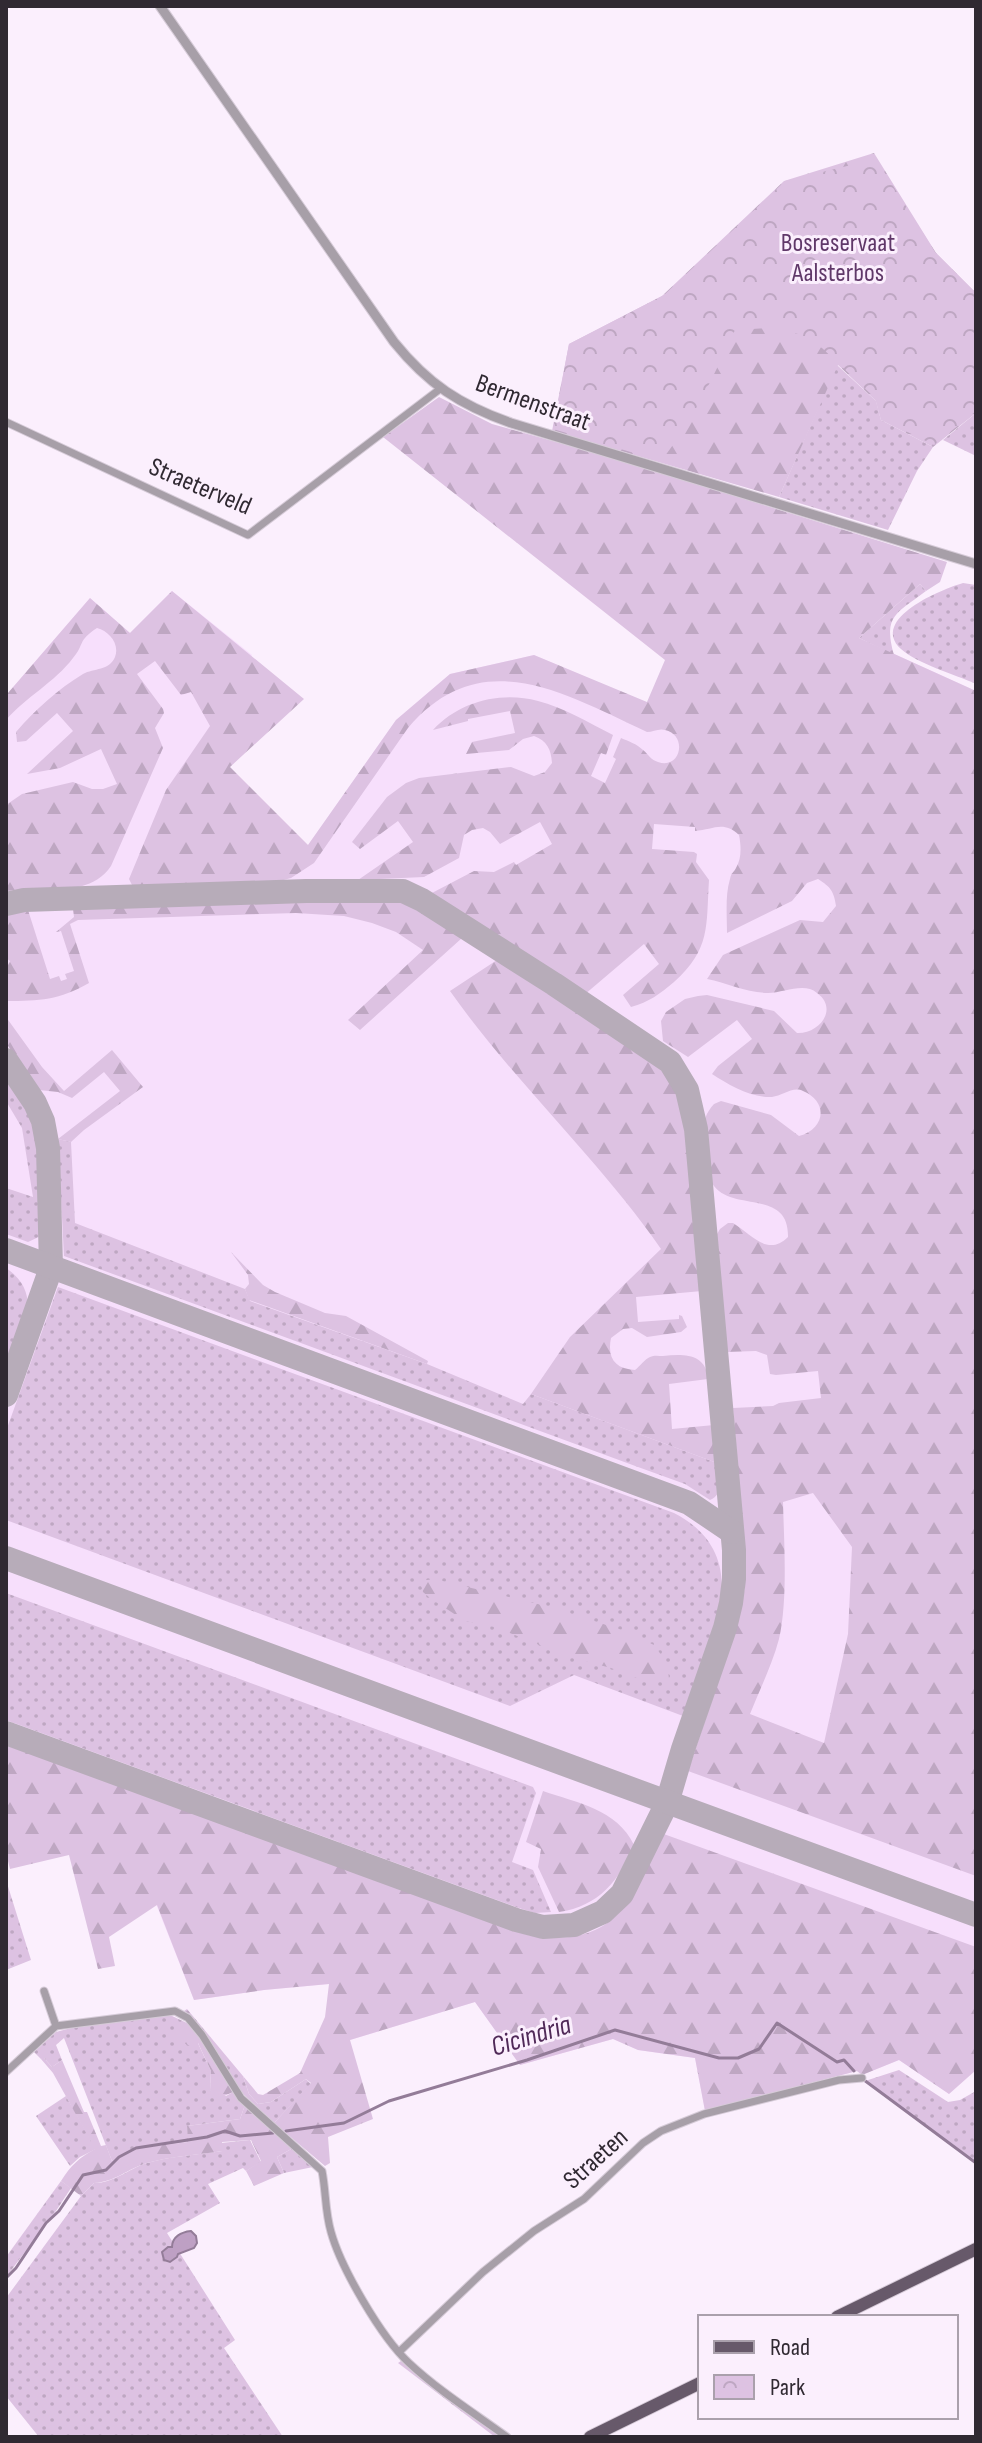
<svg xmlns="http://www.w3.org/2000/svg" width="982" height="2443" viewBox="0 0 982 2443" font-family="'Sofia Sans Condensed',sans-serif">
<defs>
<pattern id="grass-dots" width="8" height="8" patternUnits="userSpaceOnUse" patternTransform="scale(2)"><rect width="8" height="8" fill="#ddc2e2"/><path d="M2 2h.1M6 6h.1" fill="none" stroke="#bea7c2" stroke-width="1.8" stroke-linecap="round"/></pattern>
<pattern id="forest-firs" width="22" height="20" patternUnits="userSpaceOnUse" patternTransform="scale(2)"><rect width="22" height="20" fill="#ddc2e2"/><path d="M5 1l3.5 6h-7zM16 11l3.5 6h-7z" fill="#bea7c2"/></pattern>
<pattern id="park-crowns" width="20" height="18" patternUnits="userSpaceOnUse" patternTransform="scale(2)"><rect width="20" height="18" fill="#ddc2e2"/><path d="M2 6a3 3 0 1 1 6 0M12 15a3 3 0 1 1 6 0" fill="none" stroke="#bea7c2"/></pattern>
</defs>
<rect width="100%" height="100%" fill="#fbeffd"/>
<path fill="#f7dffc" d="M172,591L252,655L167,825L304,851L396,720L450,674L534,655L731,739L859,638L976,691V2070L949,2094L899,2060L862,2075L857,2071L705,2111L695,2058L638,2050L613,2039L520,2065L475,2002L350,2040L329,1984L264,1990L194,2000L125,1826L6,1839V691L8,693L90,598L130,633Z"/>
<g fill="url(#grass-dots)">
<path d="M837,365L876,401L881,420L933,447L917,471L888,530L779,497Z"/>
<path d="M976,413V456L943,440Z"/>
<path d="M963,583L976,585V684C954,674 918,664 901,649C869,619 942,589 963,583Z"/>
<path d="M920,584L926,591C896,614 883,615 894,655L859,638Z"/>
<path d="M6,1077L29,1112L35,1131L43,1235L28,1242L6,1234V1188L33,1197L22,1128L6,1101Z"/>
<path d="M58,1139L71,1142L75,1223L245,1289L250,1301L427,1364L523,1404L531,1394L717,1463C718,1476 725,1494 710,1500L685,1484L638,1467L64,1256Z"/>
<path d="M6,1268C48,1296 19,1340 6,1376Z"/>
<path d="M58,1287L674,1513C761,1558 708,1649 683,1716L574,1675L510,1706L6,1520V1431Z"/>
<path d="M6,1593L533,1787L536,1793L512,1862L533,1870L551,1912L535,1913L519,1908L6,1720Z"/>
<path d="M6,1880L31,1960L6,1970Z"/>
<path d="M187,2009L243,2076L249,2094L258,2104L271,2102L306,2079L311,2084L274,2123L239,2090L200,2029L184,2011Z"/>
<path d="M170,2015L189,2024L211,2071L210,2090L226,2096L233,2092L245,2105L240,2119L187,2126L189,2142L139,2148L112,2161L64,2038L56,2045L62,2060L52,2067L44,2058L41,2059L34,2052L56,2032L71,2028L152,2016Z"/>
<path d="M899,2070L948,2102L960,2100L976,2091V2161L865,2081Z"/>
<path d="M66,2096L96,2149L80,2157L70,2166L36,2116Z"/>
<path d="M250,2140L261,2162L246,2171L243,2168L208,2184L220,2203L167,2233L235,2340L224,2348L283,2437H39L6,2396V2298L81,2196L94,2183C114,2183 128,2169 147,2163C170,2156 197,2155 222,2151L221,2143Z"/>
<path d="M293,2148L313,2167L284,2173L277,2157Z"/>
<path d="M61,2181L71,2188L54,2214L6,2277V2257Z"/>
<path d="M401,2361L404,2362L503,2437H495L398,2363Z"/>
</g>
<g fill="url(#forest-firs)" fill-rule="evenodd">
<path d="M874,153L936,253L976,293V413L933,447L881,420L876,401L838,365L779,497L552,431L569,344L662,296L784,181Z"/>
<path d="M439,397L492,424L606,456L947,562L940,582L926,591L920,584L859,638L976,691V1876L688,1771L732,1641L745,1588V1558L733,1408L773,1406L779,1403L821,1398L818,1371L776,1375L770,1374L767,1355L756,1351L726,1352L714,1239L720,1229L728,1223H733C752,1235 768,1257 788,1237C789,1189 734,1212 714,1186C705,1175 705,1157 704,1144C702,1128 703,1116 714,1104L721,1101L771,1115L799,1136C825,1129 829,1102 803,1091C793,1086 782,1096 772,1097C751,1098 729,1085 712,1074L718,1066L752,1039L737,1020L688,1057L663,1041L661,1021L666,1012L685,999L698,996L707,995L774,1011L797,1033C819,1034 839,1009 817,993C804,982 784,993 768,993C748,993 727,983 707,979L723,955L800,920L823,922L836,906C834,892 831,887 818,879L807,883L792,901L727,933C727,916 725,895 730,879C732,871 732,875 736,868C742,858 741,845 739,835C723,820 713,830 695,831V827L654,824L652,849L694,852L697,854L696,862L709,880C706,926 711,949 674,982C660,994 649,1002 631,1007L623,995L659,964L644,944L584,995L430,894L474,871L494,872L514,862L516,865L552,844L540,822L500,844L490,832L483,828L472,830L464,835L459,858L424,877L358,880L413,842L398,821L360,849L352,842L387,797L406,783L419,778L511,767L534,776L545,772L552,763C551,749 547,741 534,736L523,739L509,750L466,754L472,742L515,733L510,711L468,719V721L433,730C459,702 500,691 538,701C563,707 589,723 613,735L606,755L601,753L591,776L605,783L616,759L613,757L621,738C628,741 637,744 643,750C649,755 651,760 658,762C681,770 688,735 665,730C659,728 653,732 647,732C565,694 481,642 408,728L314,863L291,878L272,883L137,887L132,885L129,879L166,790L210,726L191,692L181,695L155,661L137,674L163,709L164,713L155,728L163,748L111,866C89,899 40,887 6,891V805L22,794L73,782L92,789H103L117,784L101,749L60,768L27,774L73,731L57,713L26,741L17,742L16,732C35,710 58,689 83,674C94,668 109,671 115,657C120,644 109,631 97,628C77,641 85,644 73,658C55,682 26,697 6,720V691L8,693L90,598L130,633L172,591L304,699L230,767L308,845L396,720L450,674L534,655L647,702L665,660L383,437ZM813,1493L852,1547L848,1634L824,1743L750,1714C760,1689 772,1665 779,1639C788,1599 784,1543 783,1502Z"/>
<path d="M386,898L410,905L462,938L360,1030L348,1020L423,950L396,932L372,923L344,916L296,913L78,920L70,924L89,983C59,1000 40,1001 6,1001V968L10,961L6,958V912L28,910L50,979L59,976L61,981L67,979L65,974L74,971L61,931L56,932L74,917L73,909L283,899Z"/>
<path d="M497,960L650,1056L663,1067L673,1080L684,1110L702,1291L636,1297L638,1322L679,1319V1315L682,1316L687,1327L681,1332L647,1337L632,1328L623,1329L611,1338C607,1358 615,1369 635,1370C640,1366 645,1359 650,1357C654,1355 659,1356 663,1356C683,1354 706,1353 708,1379L669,1384L672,1429L714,1425L717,1463L531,1394L570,1337L661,1249C597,1157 514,1082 450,991Z"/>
<path d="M6,1017L42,1067L64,1091L112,1050L143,1087L84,1130L71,1142L58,1139L120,1091L104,1072L72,1098L58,1092L39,1090L6,1043Z"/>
<path d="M231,1252L263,1285L275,1292L325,1313L346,1316L428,1361L427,1364L249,1300L245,1289L249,1284L248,1275Z"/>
<path d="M434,1579L550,1607L625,1631L654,1645L667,1663L669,1679L647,1682L611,1668L569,1657L495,1627L465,1621L430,1598L423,1592L420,1581Z"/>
<path d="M6,1743L528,1935C613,1950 635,1901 661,1833L976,1947V2070L949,2094L899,2060L862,2075L857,2071L705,2111L695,2058L638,2050L613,2039L520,2065L475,2002L350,2040L373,2119L328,2137L330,2163L325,2166L274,2123L311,2083L306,2079L271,2102L258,2104L249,2094L243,2076L258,2094L263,2095L300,2073L325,2017L329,1984L264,1990L194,2000L157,1905L109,1937L115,1966L98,1969L69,1855L10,1869L6,1853Z"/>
<path d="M543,1791C577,1803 617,1809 634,1845C619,1881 599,1906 559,1912L538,1867L541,1849L526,1842Z"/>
<path d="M184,2024H189L202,2040L233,2092L222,2097L213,2096L210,2090L211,2071L198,2043L191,2046C182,2043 178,2041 176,2031Z"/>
<path d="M43,2057L52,2067L62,2060L84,2112H87L101,2146L106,2145L112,2161L139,2148L188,2142L187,2126L240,2119L245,2105L293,2148L277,2157L284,2173L254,2186L246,2171L261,2161L251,2140L222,2142V2151C198,2155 171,2156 147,2163C127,2169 115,2182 94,2183L81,2196L61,2181C71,2165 79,2158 95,2149L53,2073L41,2059Z"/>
</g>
<path fill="url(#park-crowns)" d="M876,159L935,252L976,293V411L934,445L881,419L875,398L822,348L798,334L768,328L735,330C713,377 693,421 661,461L553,429L569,344L664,295L785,181Z"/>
<path fill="#bea0c4" stroke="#937c98" stroke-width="2" d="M191,2231L196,2236L197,2243L194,2248L178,2254L177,2257L170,2262L164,2260L162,2252L168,2247H172C172,2237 181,2232 191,2231Z"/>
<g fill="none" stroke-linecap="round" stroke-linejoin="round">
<g stroke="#937c98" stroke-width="3">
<path d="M864,2080L976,2163"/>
<path d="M286,2131L344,2123L389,2101L527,2060L615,2030L719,2058H738L759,2049L777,2023L837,2062L844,2060L854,2071"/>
<path d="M6,2278L16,2268L46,2223L59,2211L83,2175L106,2170L119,2157L136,2148L207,2137L225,2131L240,2136L273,2133"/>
</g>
<g stroke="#b7acb9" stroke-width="24">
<path d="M6,904L24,900L306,891H403L422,900L554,984L670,1062L687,1090L696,1129L734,1550V1579L731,1603L725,1628L683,1749L667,1803L622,1894L603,1912L574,1925L543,1927L516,1920L6,1733"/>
<path d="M6,1060L35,1103L43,1121L48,1148L51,1268L6,1395"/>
<path d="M6,1250L689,1503L732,1532"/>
<path d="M6,1558C329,1676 652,1798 976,1915"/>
</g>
<g stroke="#d6cbd8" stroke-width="9">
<g id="minor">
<path d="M6,422L248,535L440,389"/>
<path d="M44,1991L56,2026"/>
<path d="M6,2072L56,2026L175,2011L188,2018L202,2035L241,2098L322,2171C326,2191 325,2212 331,2232C341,2268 381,2337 409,2363C439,2391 474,2413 507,2437"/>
<path d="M399,2352L483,2272L534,2231L584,2199L643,2143L661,2131L704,2114L839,2080L862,2078"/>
</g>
</g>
<g stroke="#d6cbd8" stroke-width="11">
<path id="tertiary" d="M160,6L394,342C428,384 460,405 511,423L976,564"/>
</g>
<g stroke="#d6cbd8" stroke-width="14">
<g id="primary">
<path d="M837,2317L976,2249"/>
<path d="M590,2437L700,2383"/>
</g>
</g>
<use href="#minor" stroke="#a79fa8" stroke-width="7"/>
<use href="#tertiary" stroke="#a79fa8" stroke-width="9"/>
<use href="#primary" stroke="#67596a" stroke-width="12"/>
</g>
<g text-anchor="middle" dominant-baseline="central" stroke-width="6" stroke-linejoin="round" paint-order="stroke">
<g font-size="26" fill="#603869" stroke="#fbeffd">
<text x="838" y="243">Bosreservaat<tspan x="838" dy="30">Aalsterbos</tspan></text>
</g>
<g font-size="26" fill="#302932" stroke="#fbeffd">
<text transform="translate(533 403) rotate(20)">Bermenstraat</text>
<text transform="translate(200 487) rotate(23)">Straeterveld</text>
<text transform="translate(596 2159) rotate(-42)">Straeten</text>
</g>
<g font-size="28" font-style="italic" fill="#502958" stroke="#fbeffd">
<text transform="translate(531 2036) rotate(-17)">Cicindria</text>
</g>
</g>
<rect width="982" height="2443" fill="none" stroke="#302932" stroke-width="16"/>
<rect x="698" y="2315" width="260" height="104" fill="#fbeffd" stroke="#aaa0ac" stroke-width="2"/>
<rect x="714" y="2341" width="40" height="12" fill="#67596a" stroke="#aaa0ac" stroke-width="2"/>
<text x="770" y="2355" font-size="24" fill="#302932">Road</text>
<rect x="714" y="2375" width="40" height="24" fill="url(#park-crowns)" stroke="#aaa0ac" stroke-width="2"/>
<text x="770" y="2395" font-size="24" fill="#302932">Park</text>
</svg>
